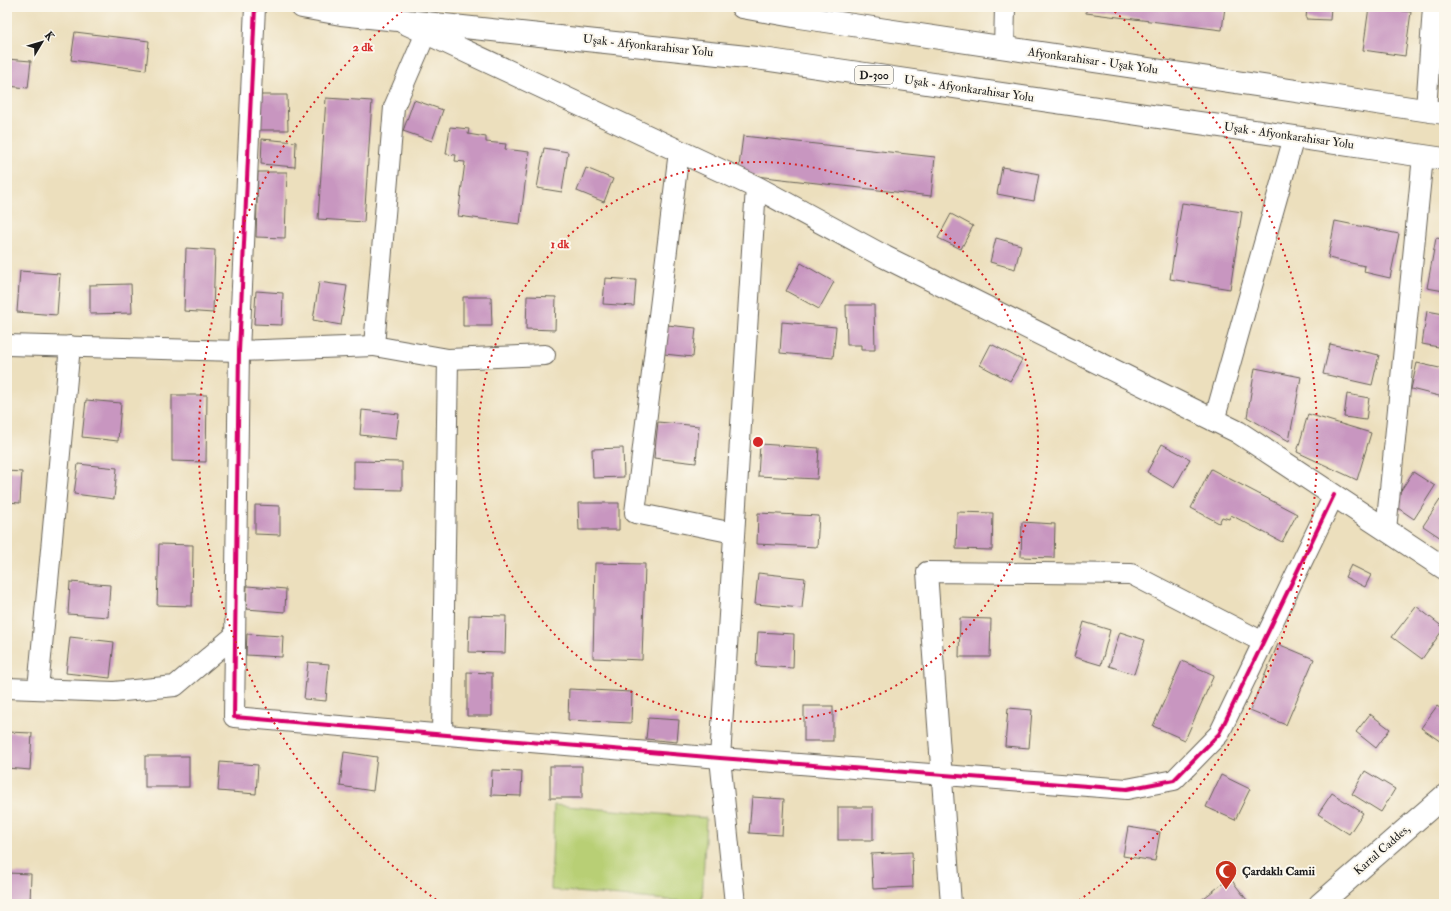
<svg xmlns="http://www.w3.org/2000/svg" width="1451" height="911" viewBox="0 0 1451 911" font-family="'IM FELL Double Pica',serif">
<rect width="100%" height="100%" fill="#fbf7ec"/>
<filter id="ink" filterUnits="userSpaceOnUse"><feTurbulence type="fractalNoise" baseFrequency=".025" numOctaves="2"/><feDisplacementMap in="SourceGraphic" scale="8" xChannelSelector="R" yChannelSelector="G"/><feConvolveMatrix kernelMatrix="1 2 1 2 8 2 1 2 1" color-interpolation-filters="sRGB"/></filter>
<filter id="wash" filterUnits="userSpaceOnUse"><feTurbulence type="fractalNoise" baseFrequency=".012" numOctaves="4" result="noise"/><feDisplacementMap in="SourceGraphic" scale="16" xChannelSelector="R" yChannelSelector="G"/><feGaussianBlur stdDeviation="0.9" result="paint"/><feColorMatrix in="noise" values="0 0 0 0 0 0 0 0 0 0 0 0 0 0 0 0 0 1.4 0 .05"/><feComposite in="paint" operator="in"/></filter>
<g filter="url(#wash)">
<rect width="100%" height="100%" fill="#ecdfbd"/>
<path fill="#b8cf74" stroke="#6a7648" d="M554,805L706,818L702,903L551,890Z"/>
<g id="blocks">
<g fill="#c896c0">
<path d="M1086,7H1225L1222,30L1086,13Z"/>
<path d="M1307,7H1331L1330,20L1306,19Z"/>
<path d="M1369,7L1411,12L1405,56L1363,50Z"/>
<path d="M75,32L149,41L146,70L71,60Z"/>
<path d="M7,59L31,61L28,88L7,86Z"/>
<path d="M259,95H287L288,130H259Z"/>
<path d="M326,98L372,101L364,222L318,219Z"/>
<path d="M414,100L443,110L432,141L403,131Z"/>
<path d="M450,127L469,129L468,134L486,137V142L506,144L505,149L529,152L520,224L458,216L465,162L455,161L456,155L446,154Z"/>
<path d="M743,136L935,157L931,196L738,174Z"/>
<path d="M262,139L296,142L295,167L261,164Z"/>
<path d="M544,148L568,152L562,192L537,188Z"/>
<path d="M1002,167L1039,174L1034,201L997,194Z"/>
<path d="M586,168L613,179L604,202L577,191Z"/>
<path d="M258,172H287L285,238L256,237Z"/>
<path d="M1182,203L1242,212L1230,289L1170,279Z"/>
<path d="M951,214L973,226L961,249L938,238Z"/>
<path d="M1335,221L1399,234L1390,278L1364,272L1365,266L1328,258Z"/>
<path d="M996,238L1021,245L1015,269L990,262Z"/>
<path d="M1436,238L1444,239V291L1427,288Z"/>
<path d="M186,248L215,250L213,313L184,311Z"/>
<path d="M801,263L834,282L819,309L786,291Z"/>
<path d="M20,271L60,274L57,315L17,312Z"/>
<path d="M605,278L636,280L634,306L603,304Z"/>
<path d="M319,282L347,286L341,325L313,320Z"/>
<path d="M131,284L132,313L90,314V285Z"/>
<path d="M256,291L283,293L282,325L254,324Z"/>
<path d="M527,296L556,297L555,330L526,329Z"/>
<path d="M463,297H491L492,326H463Z"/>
<path d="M846,305H874L875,350H861V345H847Z"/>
<path d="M1427,311L1444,314V348L1422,344Z"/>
<path d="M782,322L836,327L833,358L780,353Z"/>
<path d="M667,325L696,328L693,357L664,354Z"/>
<path d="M991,344L1022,360L1010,381L980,365Z"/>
<path d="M1330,344L1379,355L1372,385L1323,374Z"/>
<path d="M1417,363L1444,369L1443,397L1411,389Z"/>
<path d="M1255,368L1301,377L1289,441L1247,417Z"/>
<path d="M1347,394L1369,398L1366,420L1344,417Z"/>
<path d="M172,395H207L206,462L172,461Z"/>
<path d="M86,400L121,403L118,441L82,437Z"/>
<path d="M362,410L399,414L396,439L360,435Z"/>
<path d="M1308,414L1371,433L1357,480L1297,452Z"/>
<path d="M658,422L699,426L696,463L654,458Z"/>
<path d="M760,444L819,448L817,479L758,476Z"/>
<path d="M1162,444L1190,459L1174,488L1147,472Z"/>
<path d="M623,448L624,477L593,478L592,449Z"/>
<path d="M354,461L402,462V490L354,489Z"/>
<path d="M78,464L117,468L114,499L74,494Z"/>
<path d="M1211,469L1297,514L1282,542L1231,515L1229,519L1222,517L1219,523L1191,508Z"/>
<path d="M7,471L22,472L20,503L7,502Z"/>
<path d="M1413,472L1435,486L1414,519L1392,504Z"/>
<path d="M1440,500L1444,503V540L1423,526Z"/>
<path d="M578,503H619V530H579Z"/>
<path d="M255,505L280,506V535L255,534Z"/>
<path d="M957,512L993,513L992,550L956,549Z"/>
<path d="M758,513L819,516L817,547L757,544Z"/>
<path d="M1022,522L1055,524L1054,558L1021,557Z"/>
<path d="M159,544L193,545L192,606L157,605Z"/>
<path d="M595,563L645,564L642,660L593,658Z"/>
<path d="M1351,565L1371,575L1365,587L1345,577Z"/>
<path d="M758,573L805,578L802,608L755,604Z"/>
<path d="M70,582L110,585L108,617L68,614Z"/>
<path d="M247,586L286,589L285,612L246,609Z"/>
<path d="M1416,606L1444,628L1422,659L1392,637Z"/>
<path d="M469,615L506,616L505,653L468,652Z"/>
<path d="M960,618L991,619L990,657H959Z"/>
<path d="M1084,622L1110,630L1101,665L1074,657Z"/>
<path d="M758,632L794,634L793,668L756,666Z"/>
<path d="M1120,632L1145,640L1134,674L1109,666Z"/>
<path d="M247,634L283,636L282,657L246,655Z"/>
<path d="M70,637L114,642L110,678L66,673Z"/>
<path d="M1278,644L1314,659L1286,725L1250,710Z"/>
<path d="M1182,661L1214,675L1185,740L1153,726Z"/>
<path d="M308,662L329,664L326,701L304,699Z"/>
<path d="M467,672L492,673V716H467Z"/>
<path d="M569,689L632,692L631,723L568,720Z"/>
<rect x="804" y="706" width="29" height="35"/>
<path d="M1437,706L1444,711V744L1421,728Z"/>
<path d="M1008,708L1032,710L1029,748L1005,746Z"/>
<path d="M1370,714L1390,729L1376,748L1356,732Z"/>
<path d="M648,718L679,720L677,742L646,739Z"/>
<path d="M7,732L32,733L30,770L7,768Z"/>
<path d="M344,752L377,757L373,791L340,786Z"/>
<rect x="145" y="756" width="44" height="31"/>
<path d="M220,762L258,765L256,794L218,791Z"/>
<rect x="550" y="766" width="32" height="32"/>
<path d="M492,770L522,771L521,796L491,795Z"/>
<path d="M1365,771L1395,789L1381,812L1352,794Z"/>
<path d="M1221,775L1250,789L1235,820L1206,807Z"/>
<path d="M1332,793L1363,813L1349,834L1318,814Z"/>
<path d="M752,797L784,799L782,835L749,833Z"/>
<rect x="838" y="807" width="35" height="33"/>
<path d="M1128,827L1160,832L1155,861L1123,856Z"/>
<path d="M912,852L913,887L873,889L871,854Z"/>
<path d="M7,873L31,874L30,904H7Z"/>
<path d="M1230,878L1250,904H1196Z"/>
</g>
</g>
</g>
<g filter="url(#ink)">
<use href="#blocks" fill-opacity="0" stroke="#656054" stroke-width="1"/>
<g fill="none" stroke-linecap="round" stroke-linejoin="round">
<g stroke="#656054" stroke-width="22">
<g id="street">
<path d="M255,7L239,351L234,717L720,758L1127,789L1174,780L1219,734L1334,495"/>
<path d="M426,33L394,107L374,346L448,359L545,355"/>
<path d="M1004,48L1005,7"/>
<path d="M1426,110L1433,7"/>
<path d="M679,151L635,513L734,533"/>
<path d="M7,345L239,351L374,346"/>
<path d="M1214,421L1294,137"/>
<path d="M1386,530L1423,156"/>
<path d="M7,688L114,692L175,686L234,636"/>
<path d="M38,689L70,346"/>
<path d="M442,734L448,359"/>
<path d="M735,904L720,758L756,187"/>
<path d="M951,904L927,572L1131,574L1263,642"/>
</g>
</g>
<g stroke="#656054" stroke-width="24">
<g id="secondary">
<path d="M403,22L756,187L885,257L1238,432L1444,568"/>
<path d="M1320,904L1444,796"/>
</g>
</g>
<g stroke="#656054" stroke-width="24">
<g id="highway">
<path d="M302,7L341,14L756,58L1444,159"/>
<path d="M742,7L799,17L1444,113"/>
</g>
</g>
<use href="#street" stroke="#fff" stroke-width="20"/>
<use href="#secondary" stroke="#fff" stroke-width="22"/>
<use href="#highway" stroke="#fff" stroke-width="22"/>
<g stroke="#fbf7ec" stroke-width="6">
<path id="cycleway" d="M255,7L239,351L234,717L720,758L1127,789L1174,780L1219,734L1334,495"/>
</g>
<use href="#cycleway" stroke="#d6006c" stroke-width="4"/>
</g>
</g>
<g fill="none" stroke="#d62828" stroke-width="2" stroke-dasharray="2 4">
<circle cx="758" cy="442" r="280"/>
<path d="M441 903A559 559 0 0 1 406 8M1110 8A559 559 0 0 1 1075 903"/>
</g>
<defs>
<g id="mosque-pin" transform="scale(1.15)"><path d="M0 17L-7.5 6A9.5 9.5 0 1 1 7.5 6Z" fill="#c8321e" stroke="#fbf7ec"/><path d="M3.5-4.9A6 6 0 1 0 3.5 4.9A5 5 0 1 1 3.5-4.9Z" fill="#fff"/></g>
</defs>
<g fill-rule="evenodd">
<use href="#mosque-pin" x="1226" y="871"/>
</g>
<g text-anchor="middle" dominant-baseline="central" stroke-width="4" stroke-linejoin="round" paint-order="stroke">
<rect fill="#fbf7ec" stroke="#5f5e5a" stroke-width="1" x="855" y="66" width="38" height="18" rx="3"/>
<g font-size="11" font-weight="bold" fill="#1c1c1c">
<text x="874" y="75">D-300</text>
</g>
<g font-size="12" fill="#1c1c1c" stroke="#fbf7ec">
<text transform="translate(648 46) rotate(6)">Uşak - Afyonkarahisar Yolu</text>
<text transform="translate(1093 61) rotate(8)">Afyonkarahisar - Uşak Yolu</text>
<text transform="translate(969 89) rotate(8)">Uşak - Afyonkarahisar Yolu</text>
<text transform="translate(1289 136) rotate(8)">Uşak - Afyonkarahisar Yolu</text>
<text transform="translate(1382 850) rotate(-41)">Kartal Caddes,</text>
</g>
<g font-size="12" font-weight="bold" fill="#1c1c1c" stroke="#fbf7ec" text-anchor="start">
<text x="1242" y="871">Çardaklı Camii</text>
</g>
</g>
<circle cx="758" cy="442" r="6" fill="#d62828" stroke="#fbf7ec" stroke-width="2"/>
<g font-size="12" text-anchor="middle" font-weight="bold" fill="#d62828" stroke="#fbf7ec" stroke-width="4" stroke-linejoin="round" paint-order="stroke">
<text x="363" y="51">2 dk</text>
<text x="560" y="248">1 dk</text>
</g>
<rect width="1451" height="911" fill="none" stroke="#fbf7ec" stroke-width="24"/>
<g transform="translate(42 42) rotate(52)" stroke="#fbf7ec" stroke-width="3" paint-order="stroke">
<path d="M0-3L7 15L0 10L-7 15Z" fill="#1c1c1c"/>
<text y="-6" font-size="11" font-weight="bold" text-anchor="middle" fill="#1c1c1c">K</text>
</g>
</svg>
